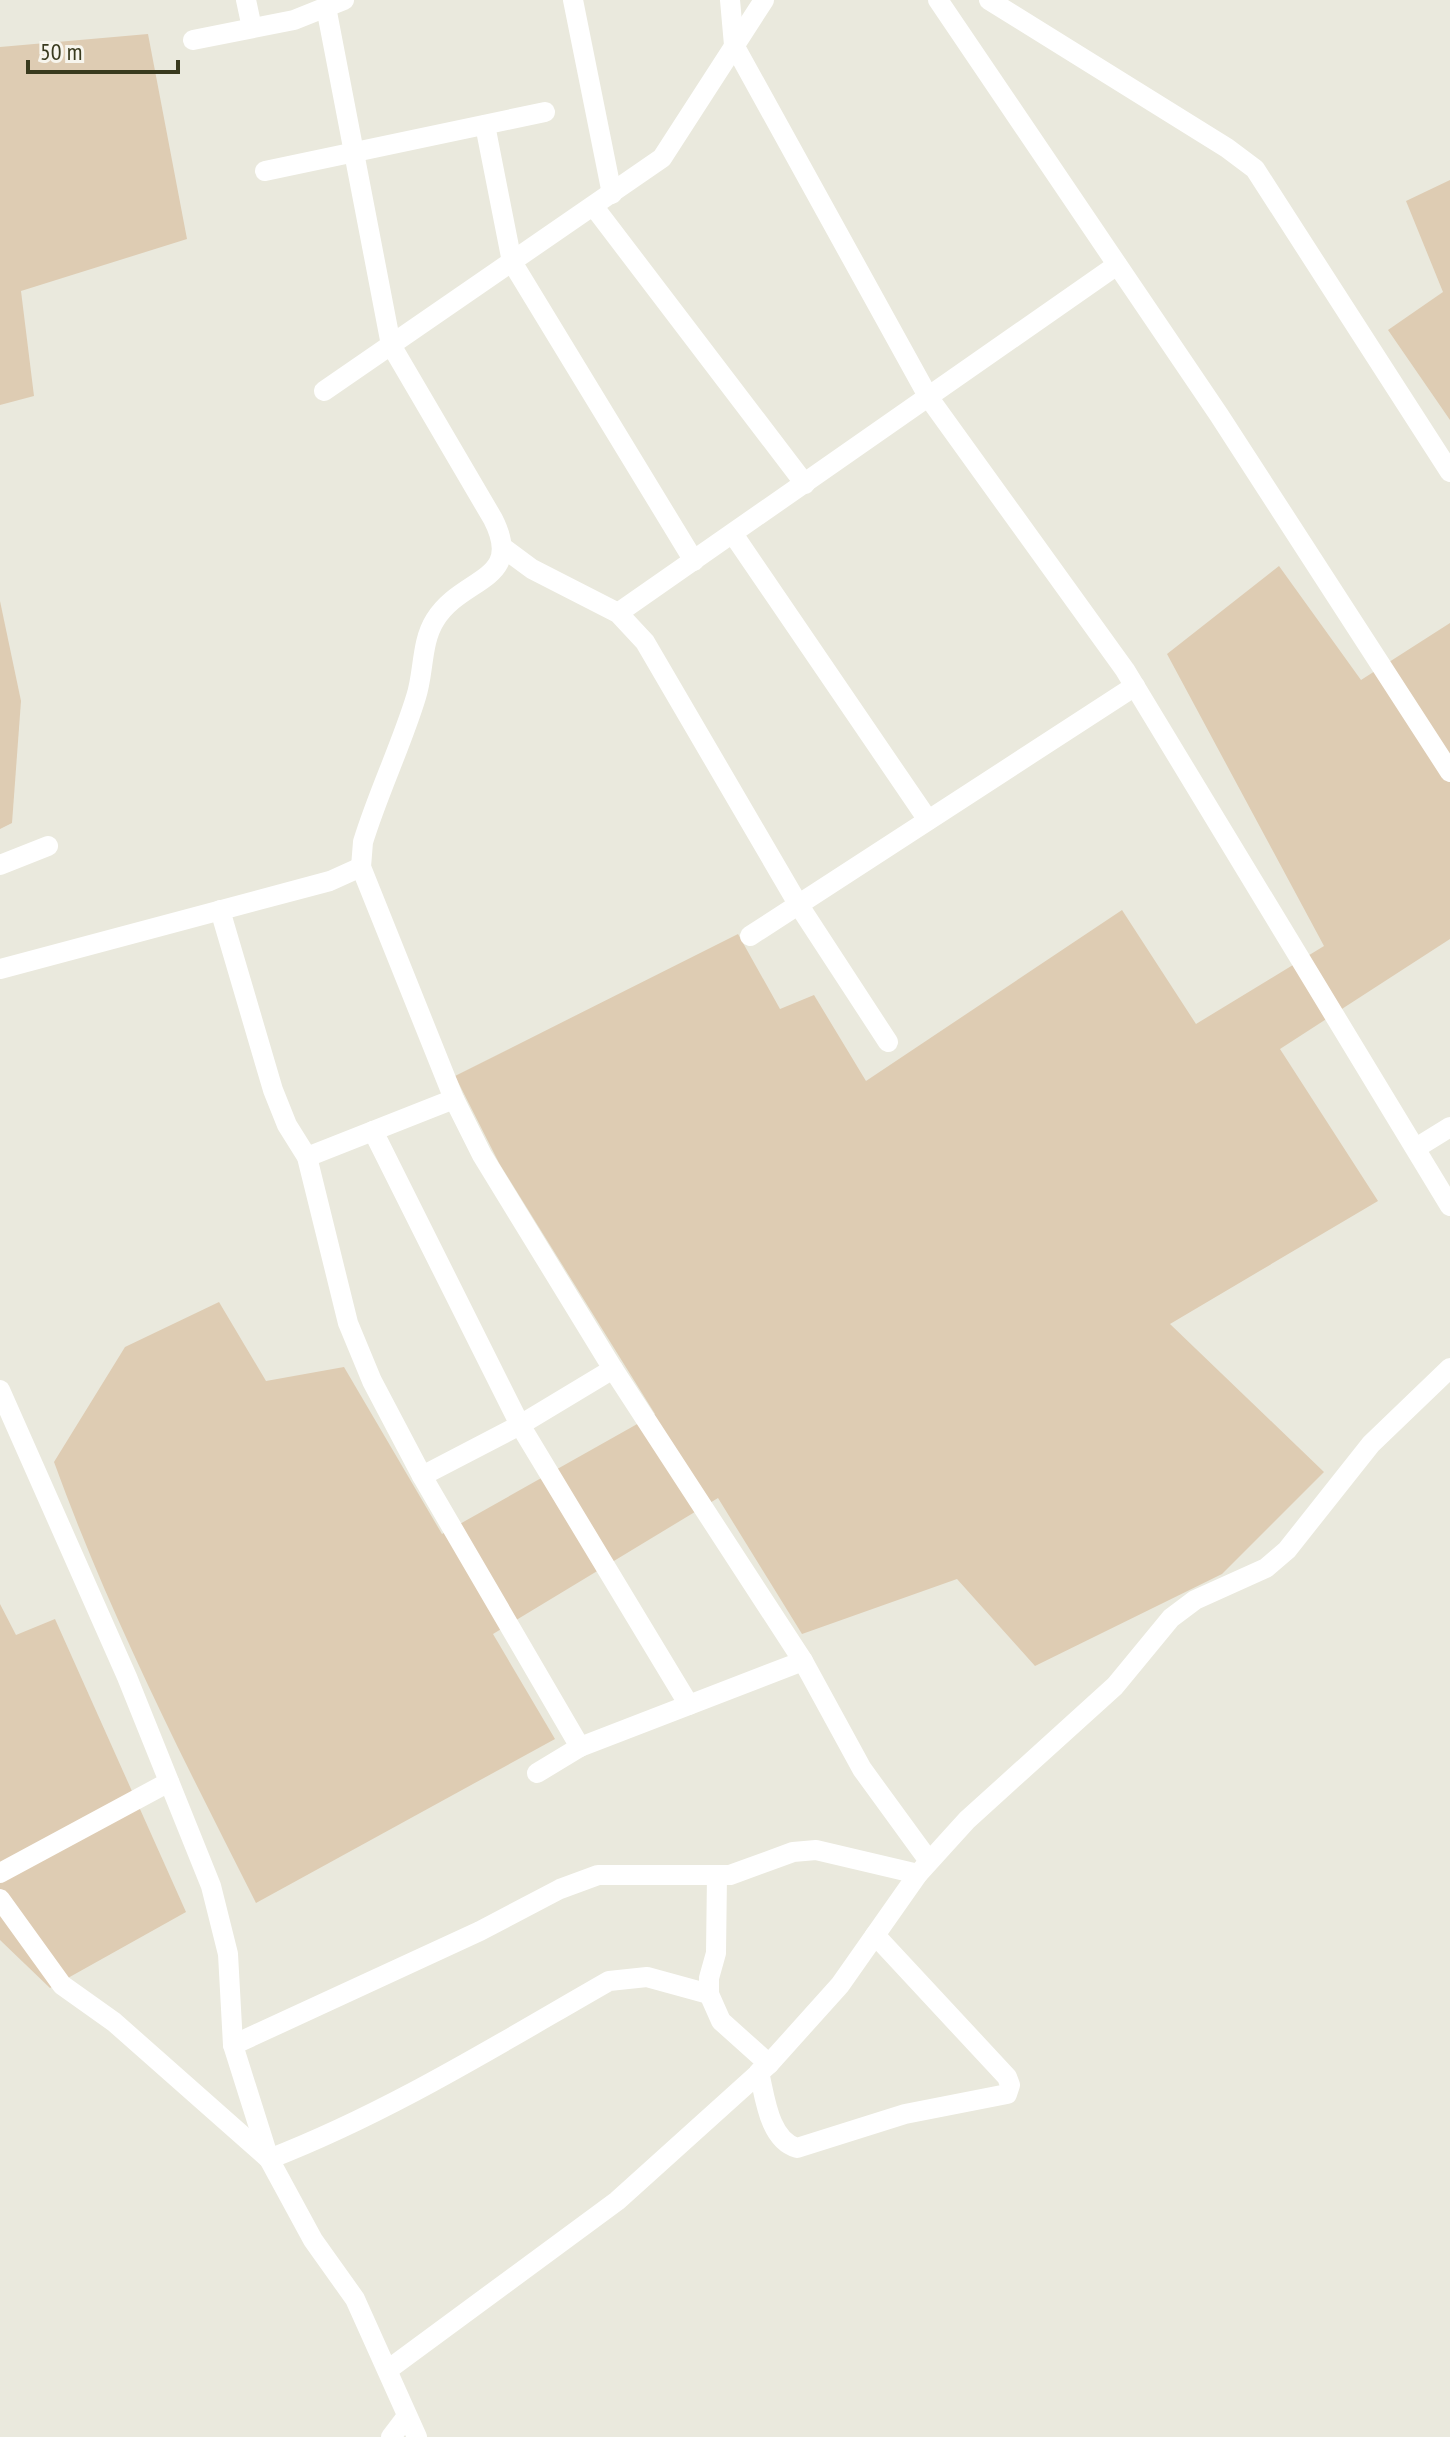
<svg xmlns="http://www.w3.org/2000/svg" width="1450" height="2437" viewBox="0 0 1450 2437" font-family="'PT Sans Narrow',sans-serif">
<rect width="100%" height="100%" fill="#eae9dd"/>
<g fill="#deccb3">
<path d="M148,34L187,239L21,291L34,396L0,405V47Z"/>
<path d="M1450,180V420L1388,330L1443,292L1406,201Z"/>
<path d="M1279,566L1361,680L1450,623V939L1280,1049L1378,1201L1170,1324L1324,1472L1222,1574L1035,1666L957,1579L802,1634L718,1498L493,1634L555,1739L256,1903C183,1759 109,1614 54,1462L125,1347L219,1302L266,1381L344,1367L442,1534L655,1414L499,1163L455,1076L738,934L780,1009L814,995L866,1081L1122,910L1196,1024L1324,946L1167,654Z"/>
<path d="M0,601L21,701L12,823L0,829Z"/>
<path d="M0,1604L16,1635L55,1619L186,1912L50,1988L0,1940Z"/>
</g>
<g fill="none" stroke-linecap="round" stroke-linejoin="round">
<g stroke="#fff" stroke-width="20">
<path d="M246,0L252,28"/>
<path d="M573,0L612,194"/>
<path d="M730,0L734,45L929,398L1125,670L1450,1206"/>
<path d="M938,0L1219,415L1450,772"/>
<path d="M989,0L1227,148L1255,169L1450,472"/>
<path d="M326,7L391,345L493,519C525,582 462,576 435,620C421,642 424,673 416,697C401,746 378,793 363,842L361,867L454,1099L482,1155L613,1369L803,1661L862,1769L929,1861"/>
<path d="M193,40L294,20L344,0"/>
<path d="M485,125L512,262L694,561"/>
<path d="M265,171L545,112"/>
<path d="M594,207L805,484"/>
<path d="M324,391L662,158L764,0"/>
<path d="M733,534L928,820"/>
<path d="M505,549L532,569L618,613L645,642L798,904L888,1042"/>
<path d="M618,613L1117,265"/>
<path d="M0,865L48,846"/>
<path d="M220,910L273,1090L287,1125L307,1157L348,1323L372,1381L422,1476L580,1747"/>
<path d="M750,936L1135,686"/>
<path d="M0,969L330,881L361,867"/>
<path d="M373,1131L520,1425L689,1705"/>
<path d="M1416,1148L1450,1127"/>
<path d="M307,1157L454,1099"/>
<path d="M0,1390L127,1677L211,1886L228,1954L233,2045L269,2159L313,2240L355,2299L417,2437"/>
<path d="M422,1476L520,1425L613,1369"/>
<path d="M537,1773L580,1747L803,1661"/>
<path d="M0,1873L169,1782"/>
<path d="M717,1875L716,1953L709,1978V1994L721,2021L769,2064"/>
<path d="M0,1899L62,1985L114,2022L269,2159C390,2112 497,2045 609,1981L647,1977L709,1994"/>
<path d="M233,2045L480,1931L560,1889L598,1875H730L793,1852L816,1850L918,1874"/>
<path d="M759,2072C765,2097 769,2140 797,2148L905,2114L1007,2094L1010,2085L1007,2077L875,1935"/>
<path d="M389,2369L617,2201L769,2064L840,1985L918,1874L967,1820L1115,1686L1171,1618L1195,1600L1266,1568L1287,1550L1371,1444L1450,1368"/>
<path d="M391,2437L407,2416"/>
</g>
</g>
<path d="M28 60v12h150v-12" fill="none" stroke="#393a1e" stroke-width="4"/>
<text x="40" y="60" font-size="24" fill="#393a1e" stroke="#f7f5ed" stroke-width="6" paint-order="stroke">50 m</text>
</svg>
